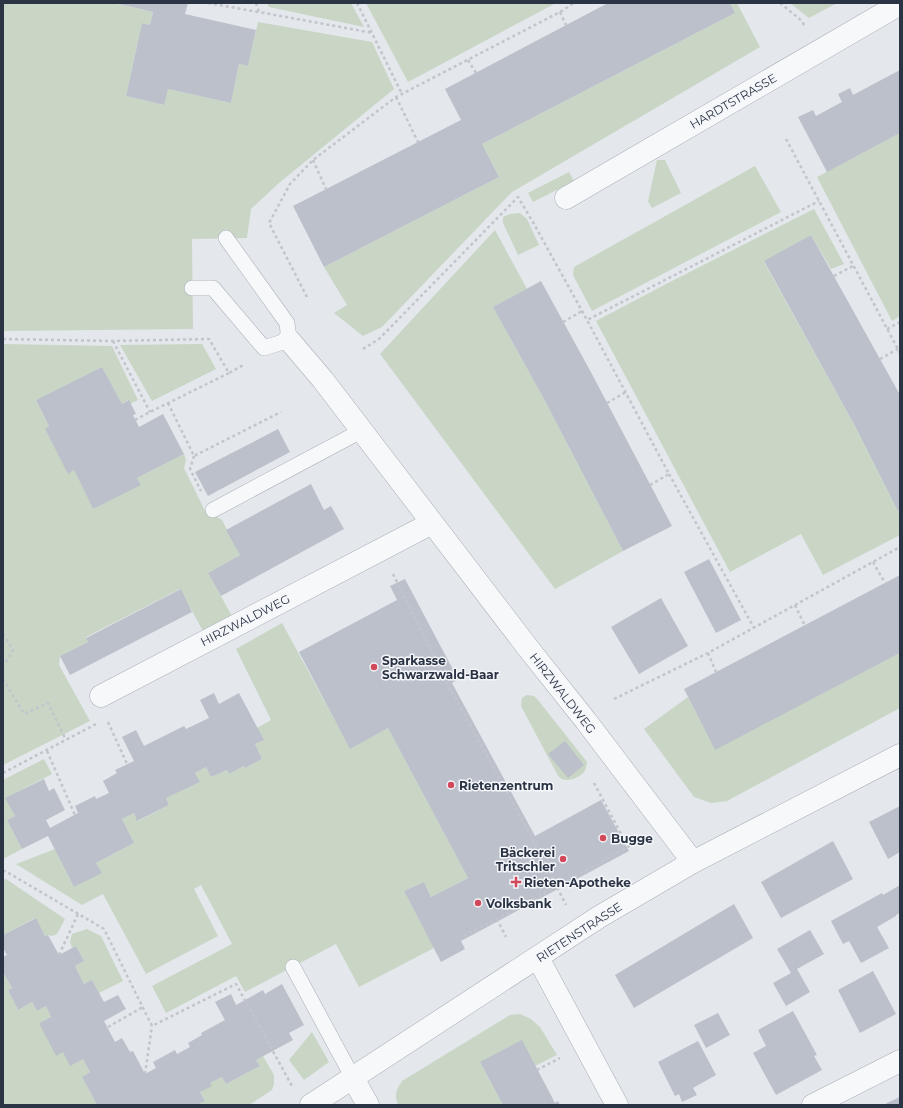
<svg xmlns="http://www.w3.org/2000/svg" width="903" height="1108" viewBox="0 0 903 1108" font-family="Montserrat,sans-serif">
<rect width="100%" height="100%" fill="#e4e7ec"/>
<g fill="#c9d6c5">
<path d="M4,3H112L153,12L150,25L142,23L126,96L163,105L168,89L231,103L239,64L248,66L258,22L372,42L394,89L279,183L251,209L247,238L192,239L193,329L3,331V4Z"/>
<path d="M267,3H351L364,27L269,7Z"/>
<path d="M366,3H556L408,82Z"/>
<path d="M730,3H737L760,47L512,192L382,327L363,336L334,313L347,305L324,267L499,177L482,144L735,13Z"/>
<path d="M790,3H837L809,18Z"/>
<path d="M900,133V316L892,321L817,177Z"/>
<path d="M657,160H665L681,193L652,208L648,201Z"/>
<path d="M755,166L781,212L592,311L573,275L574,267Z"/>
<path d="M569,172L574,181L533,202L528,193Z"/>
<path d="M814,209L844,264L831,269L811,235L764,262L855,426L898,511L900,510V535L823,575L801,534L730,572L596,321L668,283Z"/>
<path d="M520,213L527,219L539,245L518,255L503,223V217L510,214Z"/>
<path d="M495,230L527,289L493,307L545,401L623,551L555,589L380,354Z"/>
<path d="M3,344L112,346L138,400L130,404L128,400L122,404L102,367L36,400L49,426L45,429L68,473L74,470L93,509L140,484L137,478L184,454L186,460L184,468L204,509L222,520L240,555L208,573L232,616L203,631L180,589L86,637L88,642L60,656L59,665L90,721L3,765Z"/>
<path d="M202,344L216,369L152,401L120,345Z"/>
<path d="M282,623L350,748L388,728L468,878L431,897L424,882L404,891L434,948L359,987L336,944L245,992L236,976L166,1013L152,986L232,944L201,885L194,889L218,936L146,974L103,894L82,905L16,864L55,849L74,887L101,873L96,863L134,843L122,819L134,813L138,821L169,805L166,798L199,782L195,773L206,767L211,777L227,770L229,774L244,766L245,768L262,759L255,744L263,740L257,728L271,720L236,649Z"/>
<path d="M900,653V708L727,801L711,803L694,797L644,729L688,697L715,749Z"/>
<path d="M527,695L534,696L538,700L587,762C586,766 586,769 584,772C580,777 569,782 562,779C559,778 558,775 556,772L521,706L522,698Z"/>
<path d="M44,759L52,774L6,798L15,816L7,820L22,849L3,859V780Z"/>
<path d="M6,879L65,919L57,934L52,936L48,935L45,936L35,918L3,935V880Z"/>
<path d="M87,929L101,936L123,981L99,993L92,980L84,984L75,966L84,961L76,946L72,948L70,942L72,934Z"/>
<path d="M3,972L12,988L8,990L18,1010L32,1002L37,1011L46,1006L51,1017L39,1023L63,1052L83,1059L90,1072L82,1077L97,1105H3Z"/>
<path d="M520,1014L531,1019L540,1027L557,1055L535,1066L480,1062L503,1105H398C394,1094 396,1091 402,1081L510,1015Z"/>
<path d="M312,1032L329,1062L304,1080L289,1060Z"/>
<path d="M263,1056L274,1075V1084L272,1090L249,1105H197L205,1101L200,1092L210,1083L222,1077L226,1084L260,1066L256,1060Z"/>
</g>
<g fill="#bbc0ca">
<path d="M114,3H188L185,14L256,30L248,66L239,64L231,103L168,89L164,105L126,96L142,23L150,25L153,12Z"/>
<path d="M608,3H730L735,13L482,144L499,177L324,267L293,206L461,120L445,89Z"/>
<path d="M900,70V133L827,172L798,117L813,110L816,116L842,102L838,94L850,88L853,95Z"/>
<path d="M811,235L900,395V510L898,511L855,426L764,261Z"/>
<path d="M541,281L593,376L672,526L623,551L545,401L493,307Z"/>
<path d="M102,367L122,404L129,400L136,414L133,415L139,427L163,414L184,454L137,478L141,485L93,509L74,470L68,474L45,429L49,426L36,400Z"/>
<path d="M278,429L290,452L208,496L195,472Z"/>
<path d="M311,484L324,510L331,506L344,529L221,596L208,573L240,555L226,530Z"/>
<path d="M709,559L741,620L716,633L684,572Z"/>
<path d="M900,575V653L715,750L684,689Z"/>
<path d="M405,579L458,679L452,683L535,836L601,800L629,851L461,941L465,949L441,962L404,891L424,882L431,897L468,878L388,728L350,749L299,652L397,600L390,586Z"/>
<path d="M181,589L192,612L70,675L60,656L88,642L86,638Z"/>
<path d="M661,598L688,646L639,674L611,627Z"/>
<path d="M214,693L219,704L239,693L264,740L255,744L262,759L245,768L244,766L229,774L227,770L211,777L206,767L195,773L200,782L166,798L169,805L137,821L134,813L122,819L134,843L96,863L102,873L74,887L48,836L22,849L7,820L15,816L5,798L44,779L49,791L54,788L65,810L46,820L50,828L78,813L75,806L95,796L96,799L109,793L103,781L117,773L115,770L134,761L122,737L136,730L144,746L184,726L186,729L209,718L200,700Z"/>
<path d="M565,741L584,765L568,778L548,754Z"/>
<path d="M900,806V852L888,859L869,822Z"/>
<path d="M833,841L853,879L781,918L761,882Z"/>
<path d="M900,885V913L896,915V916L877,927L889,948L861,963L849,941L843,944L831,921L882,893L883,895Z"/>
<path d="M734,904L753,938L634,1008L615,975Z"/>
<path d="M36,918L45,936L48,935L59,955L76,946L84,961L75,966L84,984L92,980L104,1002L118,995L126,1009L104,1021L115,1042L122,1038L130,1052L133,1051L145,1074L156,1068L153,1062L175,1050L177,1054L190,1047L188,1043L202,1035L201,1033L225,1020L215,1002L231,994L236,1005L263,990L265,994L282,984L304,1025L289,1033L293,1040L256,1060L260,1066L226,1084L222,1077L210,1083L212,1086L200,1092L205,1101L197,1105H97L82,1077L90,1072L83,1059L70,1066L63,1052L56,1056L39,1023L51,1017L46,1006L37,1011L32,1002L18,1010L8,990L12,988L3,972V957L7,955L3,948V935Z"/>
<path d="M810,930L824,954L797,969L810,992L786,1006L773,983L791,973L777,949Z"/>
<path d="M873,971L896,1014L860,1033L838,990Z"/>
<path d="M793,1011L817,1055L814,1056L822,1070L776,1095L753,1053L766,1046L758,1030Z"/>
<path d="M718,1013L730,1035L706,1048L694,1025Z"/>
<path d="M522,1040L555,1103L558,1101L560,1105H503L480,1062Z"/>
<path d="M698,1041L716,1075L693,1088L697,1095L682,1102L679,1094L675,1096L658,1062Z"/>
<path d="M900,1097V1105H884L887,1103Z"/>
</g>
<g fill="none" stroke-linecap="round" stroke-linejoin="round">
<g stroke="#a9aeb7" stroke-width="16">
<g id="lane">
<path d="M192,288H213L264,348L289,340L287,323L226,238"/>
<path d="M213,510L361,431"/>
<path d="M293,967L353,1078"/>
</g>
</g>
<g stroke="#a9aeb7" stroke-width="23">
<g id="street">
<path d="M566,198L900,4"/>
<path d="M289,340L323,380L528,648L586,721L693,862"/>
<path d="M101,696L432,523"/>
<path d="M538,958L617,1105"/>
<path d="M353,1078L368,1105"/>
<path d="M311,1105L599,917L693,862L900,755"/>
<path d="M813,1105L900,1061"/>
</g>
</g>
<g stroke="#c2c5cb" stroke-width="2.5" stroke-dasharray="3 3" stroke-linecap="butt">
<path d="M208,3L258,12"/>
<path d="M256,3L259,12L373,33"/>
<path d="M357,3L402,94"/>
<path d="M780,3L802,21L805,27"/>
<path d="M560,12L566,25"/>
<path d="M468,60L476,73"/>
<path d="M396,97L418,142"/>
<path d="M786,139L900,353"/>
<path d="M313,160L326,189"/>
<path d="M834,276L853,266"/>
<path d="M307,297L269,223L290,184L313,160L396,97L560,12L574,3"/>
<path d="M563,322L582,311"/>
<path d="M887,329L900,322"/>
<path d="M3,339L113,341L209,339L229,373L245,364"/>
<path d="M113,341L150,412"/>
<path d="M363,349L379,339L518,197L534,224L587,320"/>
<path d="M880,359L898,349"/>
<path d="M168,403L194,456L281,412"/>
<path d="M607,403L626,392"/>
<path d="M135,420L150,412L229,373"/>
<path d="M194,456L190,469L201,491"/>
<path d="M669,474L754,628"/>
<path d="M650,485L669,474L587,320L819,201"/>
<path d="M873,562L885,583"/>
<path d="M393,574L450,689L529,832L566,905"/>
<path d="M795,605L805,626"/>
<path d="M3,634L13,650L3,666"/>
<path d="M708,653L716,672"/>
<path d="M3,679L24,714L48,703L66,740"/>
<path d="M614,699L708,653L900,547"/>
<path d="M108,722L127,764"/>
<path d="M47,751L75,815"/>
<path d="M3,773L96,724"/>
<path d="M594,783L628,847"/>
<path d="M3,872L5,871L104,929L152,1026L236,984L292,1086"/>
<path d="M497,919L506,937"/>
<path d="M464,936L557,887L640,840"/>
<path d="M59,955L78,914"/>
<path d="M108,1027L143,1007"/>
<path d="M537,1070L560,1058"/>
<path d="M145,1074L152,1026"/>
</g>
<use href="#lane" stroke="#f7f8fa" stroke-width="15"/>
<use href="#street" stroke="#f7f8fa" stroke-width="22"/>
</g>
<g fill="#d1495b" stroke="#f4f6f9" stroke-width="1.5">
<circle cx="374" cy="667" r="4"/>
<circle cx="451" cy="785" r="4"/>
<circle cx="603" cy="838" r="4"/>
<circle cx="563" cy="859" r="4"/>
<path d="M514 876h4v4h4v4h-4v4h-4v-4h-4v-4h4z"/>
<circle cx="478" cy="903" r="4"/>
</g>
<g text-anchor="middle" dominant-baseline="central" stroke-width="3" stroke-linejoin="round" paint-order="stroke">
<g font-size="12" fill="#2b3445" stroke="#f4f6f9">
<text transform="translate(733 101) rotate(-30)">HARDTSTRASSE</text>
<text transform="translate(245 620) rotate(-27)">HIRZWALDWEG</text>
<text transform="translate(563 693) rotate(52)">HIRZWALDWEG</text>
<text transform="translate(579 932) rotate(-33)">RIETENSTRASSE</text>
</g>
<g font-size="12" font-weight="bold" fill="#2b3445" stroke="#f4f6f9" text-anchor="start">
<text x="382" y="660">Sparkasse<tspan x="382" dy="14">Schwarzwald-Baar</tspan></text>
<text x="459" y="785">Rietenzentrum</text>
<text x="611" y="838">Bugge</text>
<text x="555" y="852" text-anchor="end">Bäckerei<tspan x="555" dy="14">Tritschler</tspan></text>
<text x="524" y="882">Rieten-Apotheke</text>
<text x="486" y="903">Volksbank</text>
</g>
</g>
<rect width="903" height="1108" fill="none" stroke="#2b3445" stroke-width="8"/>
</svg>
